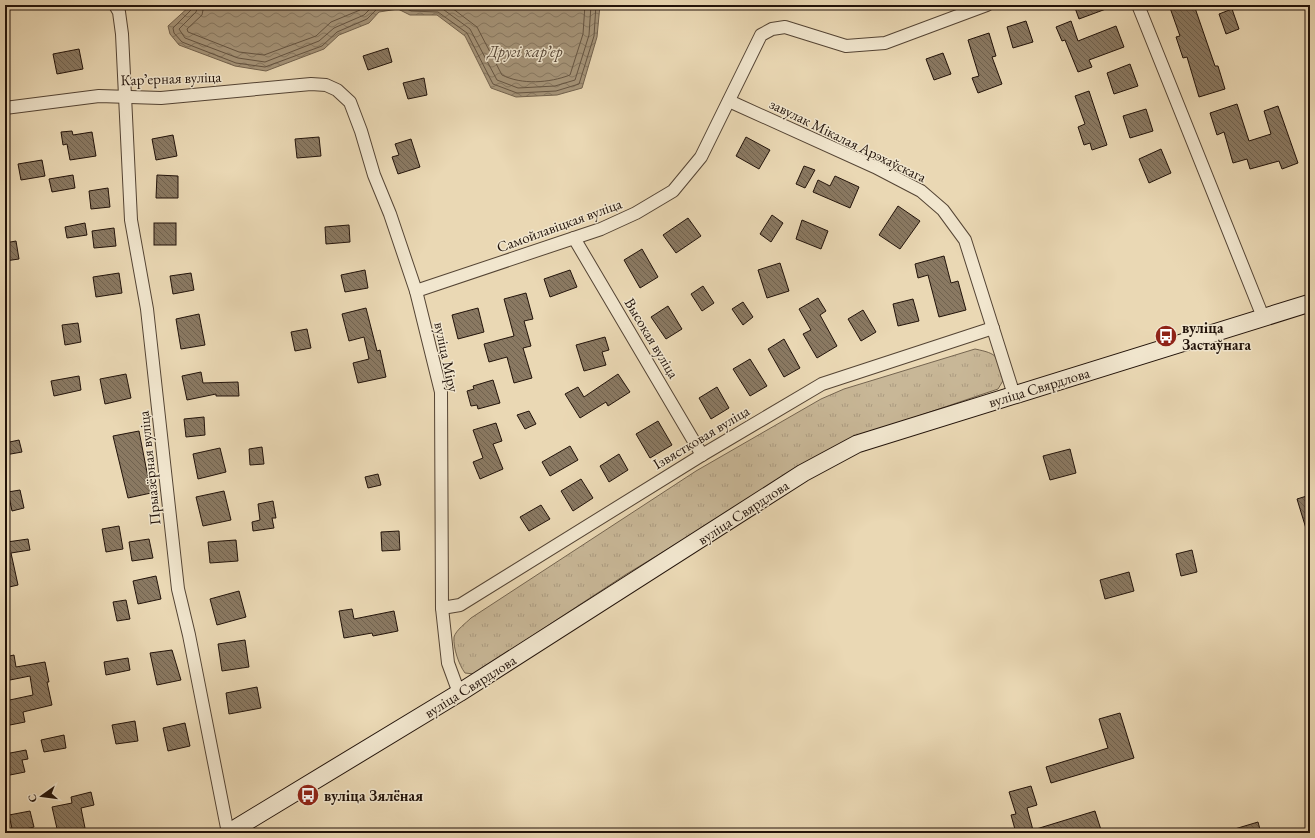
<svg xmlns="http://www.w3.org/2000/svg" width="1315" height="838" viewBox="0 0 1315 838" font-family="'EB Garamond',serif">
<defs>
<pattern id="grass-tufts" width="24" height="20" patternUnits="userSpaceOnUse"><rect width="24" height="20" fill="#c8b797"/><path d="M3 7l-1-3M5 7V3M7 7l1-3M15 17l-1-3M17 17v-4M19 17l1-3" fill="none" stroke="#ac9c81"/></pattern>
<pattern id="water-waves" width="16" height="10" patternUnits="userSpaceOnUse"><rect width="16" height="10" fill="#a6957a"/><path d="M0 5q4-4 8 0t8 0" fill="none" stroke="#877862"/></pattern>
<pattern id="building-back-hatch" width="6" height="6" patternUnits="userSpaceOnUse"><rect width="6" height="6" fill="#8a7962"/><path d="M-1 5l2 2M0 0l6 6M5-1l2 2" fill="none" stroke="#70624f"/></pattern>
</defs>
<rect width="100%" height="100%" fill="#ead8b4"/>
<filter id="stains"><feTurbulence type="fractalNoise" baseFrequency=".005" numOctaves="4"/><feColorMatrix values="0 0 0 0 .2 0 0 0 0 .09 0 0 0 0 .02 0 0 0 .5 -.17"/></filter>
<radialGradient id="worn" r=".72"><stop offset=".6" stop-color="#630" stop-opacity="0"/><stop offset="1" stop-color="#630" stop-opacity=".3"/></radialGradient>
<path fill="url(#grass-tufts)" stroke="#756550" d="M975,349C999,354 997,356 1004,379L998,389L865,434L839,445L625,575L474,674L465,673C459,665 453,648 454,637C456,630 466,623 471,618L696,471L821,399L844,389Z"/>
<path fill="url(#water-waves)" stroke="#71614d" d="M191,5H600L597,37L582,88L557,95L516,97L491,88L465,36L437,15H410L398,9L379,12L369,23L339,35L324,49L266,71L235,66L179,45L170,34L168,26Z"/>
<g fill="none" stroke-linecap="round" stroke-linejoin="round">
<g stroke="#645442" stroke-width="1">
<path d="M193,5L192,9L173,28L174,33L182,42L236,63L265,67L322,46L337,32L367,19L378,8L396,5"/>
<path d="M198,5L196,12L179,29L185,38L238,58L265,62L319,41L334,28L364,15L374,5"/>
<path d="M204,5L202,15L187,29L188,32L239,52L264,55L316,36L331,22L360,10L365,5"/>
<path d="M399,5L411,11L438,12L467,33L493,84L517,93L556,91L579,84L594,36L596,5"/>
<path d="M410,5L440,7L470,29L497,80L518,88L555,86L575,80L589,35L591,5"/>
<path d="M448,5L477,27L502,75C522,85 549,83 570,75L583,34L585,5"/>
</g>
</g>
<g fill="url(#building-back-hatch)" stroke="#22130a">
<path d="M1074,5H1114V6L1079,19Z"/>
<path d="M1169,5H1194L1215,66H1218L1225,89L1199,97L1187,57L1183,58L1176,37L1180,36Z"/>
<path d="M1232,9L1239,29L1226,34L1219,14Z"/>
<path d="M1026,21L1033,42L1013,48L1007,27Z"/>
<path d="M1071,21L1078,41L1116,26L1124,47L1089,60L1092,67L1078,72L1065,40L1062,41L1056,27Z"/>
<path d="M989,33L996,56L992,57L1002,84L978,93L972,78L979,76L968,40Z"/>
<path d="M388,48L392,62L368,70L363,56Z"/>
<path d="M79,49L83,69L57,74L53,54Z"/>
<path d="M943,53L951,74L934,80L926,59Z"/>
<path d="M1130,64L1138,86L1114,94L1107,73Z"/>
<path d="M424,78L427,95L408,99L403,83Z"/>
<path d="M1089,91L1107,145L1092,150L1090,143L1084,145L1078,127L1085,124L1075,96Z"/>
<path d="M1237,104L1249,141L1271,134L1264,111L1278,106L1298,163L1282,169L1279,161L1250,169L1247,159L1233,163L1224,132L1217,135L1210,113Z"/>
<path d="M1146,109L1153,131L1130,138L1123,116Z"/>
<path d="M72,131L73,135L92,132L96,156L70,160L67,144L63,145L61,132Z"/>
<path d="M173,135L177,156L156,160L152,139Z"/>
<path d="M319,137L321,156L297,158L295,139Z"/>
<path d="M746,137L770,150L759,169L736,156Z"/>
<path d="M411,139L420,167L398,174L392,157L399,155L395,144Z"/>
<path d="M1161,149L1171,173L1149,183L1139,159Z"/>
<path d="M42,160L45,176L21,180L18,164Z"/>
<path d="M804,166L815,170L805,188L796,184Z"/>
<path d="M73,175L75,188L52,192L49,179Z"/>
<path d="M157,175L178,176V198H156Z"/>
<path d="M835,176L859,187L850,208L813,192L818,180L830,186Z"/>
<path d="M108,188L110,207L91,209L89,191Z"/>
<path d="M898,206L920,221L900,249L879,235Z"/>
<path d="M772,215L783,223L771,242L760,234Z"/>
<path d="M688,218L701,236L676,253L663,235Z"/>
<path d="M802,220L828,231L821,249L796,239Z"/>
<path d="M85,223L87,235L67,238L65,227Z"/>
<rect x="154" y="223" width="22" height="22"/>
<path d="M349,225L350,242L326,244L325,227Z"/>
<path d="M114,228L116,246L94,248L92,231Z"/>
<path d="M16,241L19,259L5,261V243Z"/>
<path d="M642,249L658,277L640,288L624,260Z"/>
<path d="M944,256L951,283L958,281L966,310L939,317L928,275L918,278L915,264Z"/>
<path d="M780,263L789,291L767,298L758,270Z"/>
<path d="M365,270L368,288L345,292L341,275Z"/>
<path d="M570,270L577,287L550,297L544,279Z"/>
<path d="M119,273L122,293L96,297L93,277Z"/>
<path d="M191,273L194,290L173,294L170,276Z"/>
<path d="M703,286L714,303L702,311L691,294Z"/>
<path d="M526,293L533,319L524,321L531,346L523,348L532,378L514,383L507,357L489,362L484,344L514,336L504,299Z"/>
<path d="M818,298L826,311L820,315L837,346L817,358L803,334L811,330L799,309Z"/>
<path d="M913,299L919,321L898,326L893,304Z"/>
<path d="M743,302L753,317L743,325L732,309Z"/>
<path d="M668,306L682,329L666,339L651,317Z"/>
<path d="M366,308L377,351L380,350L386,377L358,383L353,363L369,359L364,337L349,341L342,314Z"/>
<path d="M478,308L484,332L458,339L452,315Z"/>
<path d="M863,310L876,332L861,341L848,319Z"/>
<path d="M199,314L205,345L181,349L176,319Z"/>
<path d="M78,323L81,342L65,345L62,325Z"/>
<path d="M307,329L311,348L295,351L291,332Z"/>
<path d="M605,337L609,350L602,352L606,365L584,371L576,345Z"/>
<path d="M784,339L800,368L784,377L768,349Z"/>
<path d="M750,359L767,386L750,396L733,369Z"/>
<path d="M201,372L203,383L238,382L239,396H216V394L187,400L182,376Z"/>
<path d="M126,374L131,398L105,404L100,379Z"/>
<path d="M618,374L630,392L608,406L606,402L580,418L565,394L578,387L584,397Z"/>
<path d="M79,376L81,390L54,396L51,381Z"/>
<path d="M493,380L500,403L478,409L477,405L471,406L467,391L474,389L473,386Z"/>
<path d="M717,387L729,408L711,419L699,398Z"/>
<path d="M529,411L536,424L525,429L517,415Z"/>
<path d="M204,417L205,435L186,437L184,419Z"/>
<path d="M658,421L672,445L650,458L636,434Z"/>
<path d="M496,423L502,441L493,444L503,469L480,479L473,462L483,458L473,430Z"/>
<path d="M139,431L151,493L128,498L113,436Z"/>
<path d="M19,440L22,452L5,455V443Z"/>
<path d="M570,446L578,460L550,476L542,462Z"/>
<path d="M262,447L264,464L250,465L249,449Z"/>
<path d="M220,448L226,472L198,479L193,454Z"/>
<path d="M1070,449L1076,473L1050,480L1043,456Z"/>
<path d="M619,454L628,470L609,482L600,466Z"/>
<path d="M378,474L381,485L368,488L365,477Z"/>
<path d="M581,479L593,498L573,511L561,491Z"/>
<path d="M20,490L24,508L12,511L8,492Z"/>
<path d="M224,491L231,520L203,526L196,497Z"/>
<path d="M1310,495V535H1308L1297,499Z"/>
<path d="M273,501L276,518H272L274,528L253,531L252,522L260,520L258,504Z"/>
<path d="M541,505L550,519L529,531L520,517Z"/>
<path d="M119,526L123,549L106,552L102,529Z"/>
<path d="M399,531L400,550L382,551L381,532Z"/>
<path d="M28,539L30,550L11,553L18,585L5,588V546H8L7,542Z"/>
<path d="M149,539L153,558L132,561L129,542Z"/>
<path d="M236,540L238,561L210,563L208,542Z"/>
<path d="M1192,550L1197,572L1181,576L1176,554Z"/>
<path d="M1129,572L1134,591L1105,599L1100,580Z"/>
<path d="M156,576L161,599L138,604L133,581Z"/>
<path d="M239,591L246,617L217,625L210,599Z"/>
<path d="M126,600L130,619L117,621L113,602Z"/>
<path d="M352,609L354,619L394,611L398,631L373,636L372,633L344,638L339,611Z"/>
<path d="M245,640L249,667L222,671L218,644Z"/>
<path d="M172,650L181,680L157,685L150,653Z"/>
<path d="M14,655L16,667L45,662L49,682H47L52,705L23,712L25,722L5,726V701L33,695L30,676L5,681V657Z"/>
<path d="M128,658L130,670L106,675L104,662Z"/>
<path d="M257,687L261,708L229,714L226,693Z"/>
<path d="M1120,713L1134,758L1051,783L1046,767L1108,748L1099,719Z"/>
<path d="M135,721L138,741L116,744L112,725Z"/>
<path d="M185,723L190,746L168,751L163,728Z"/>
<path d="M64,735L66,748L44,752L41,740Z"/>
<path d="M26,750L28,759L22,760L25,772L5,776V754Z"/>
<path d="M1031,786L1037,805L1027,808L1033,830L1095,811L1102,833H1016L1011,815L1016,814L1009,792Z"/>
<path d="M91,792L94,805L81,808L86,833H58L52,807L72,803L71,797Z"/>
<path d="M30,811L34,827L22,830L23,833H13L9,815Z"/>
<path d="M1258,822L1261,833H1228V831Z"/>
</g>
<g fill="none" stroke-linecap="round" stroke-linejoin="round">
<g stroke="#544434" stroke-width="14">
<g id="street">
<path d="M115,5L119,12L122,34L131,220L147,309L178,589L189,635L228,833"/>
<path d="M1138,5L1263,317"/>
<path d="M729,101L875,167L921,191L943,210L965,240L1014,395"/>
<path d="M5,108L99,96L161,98L311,84L326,85L337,90L350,102L361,131L374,175L390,214L416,291L441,392L442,608L448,663L459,693"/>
<path d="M574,238L702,455"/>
<path d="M416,291L601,229L636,213L673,191L701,157L761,35L772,29L785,27L846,46L885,43L987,5"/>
<path d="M442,608L460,605L702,455L822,384L993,328"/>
</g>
</g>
<g stroke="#22130a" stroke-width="19">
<path id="secondary" d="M228,833L459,693L803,473L857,444L1310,303"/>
</g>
<use href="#street" stroke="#f1e6ce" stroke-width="12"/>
<use href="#secondary" stroke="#f1e6ce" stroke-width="17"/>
</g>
<defs>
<g id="bus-disc" transform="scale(1.15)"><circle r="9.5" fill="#8f2418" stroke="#f1e6ce"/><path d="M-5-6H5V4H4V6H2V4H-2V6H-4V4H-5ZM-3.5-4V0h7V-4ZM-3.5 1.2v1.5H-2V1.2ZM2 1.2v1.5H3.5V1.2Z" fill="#fff"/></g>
</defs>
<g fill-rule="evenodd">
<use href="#bus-disc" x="1166" y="336"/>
<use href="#bus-disc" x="308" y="795"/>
</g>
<g text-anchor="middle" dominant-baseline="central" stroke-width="3" stroke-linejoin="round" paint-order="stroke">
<g font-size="15" fill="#22130a" stroke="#f1e6ce">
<text transform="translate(171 78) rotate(-2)">Карʼерная вуліца</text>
<text transform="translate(848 140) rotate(26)">завулак Мікалая Арэхаўскага</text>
<text transform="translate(559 225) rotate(-20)">Самойлавіцкая вуліца</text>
<text transform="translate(652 338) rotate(59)">Высокая вуліца</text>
<text transform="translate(447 357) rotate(78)">вуліца Міру</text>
<text transform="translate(1039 387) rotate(-17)">вуліца Свярдлова</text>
<text transform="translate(701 437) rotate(-31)">Ізвястковая вуліца</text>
<text transform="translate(149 468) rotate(-96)">Прыазёрная вуліца</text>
<text transform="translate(743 512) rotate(-33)">вуліца Свярдлова</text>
<text transform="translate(470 686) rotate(-32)">вуліца Свярдлова</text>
</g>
<g font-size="15" font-weight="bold" fill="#22130a" stroke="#f1e6ce" text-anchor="start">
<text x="1182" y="327">вуліца<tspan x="1182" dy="17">Застаўнага</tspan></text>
<text x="324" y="795">вуліца Зялёная</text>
</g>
<g font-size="16" font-style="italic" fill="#574737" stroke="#f1e6ce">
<text x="525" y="51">Другі карʼер</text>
</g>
</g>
<rect width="1315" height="838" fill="none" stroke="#ead8b4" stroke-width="20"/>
<rect x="6" y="6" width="1303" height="826" fill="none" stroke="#22130a" stroke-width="2"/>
<rect x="10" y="10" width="1295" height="818" fill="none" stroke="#22130a"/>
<g transform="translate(42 796) rotate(256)" stroke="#f1e6ce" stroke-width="3" paint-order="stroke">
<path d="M0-3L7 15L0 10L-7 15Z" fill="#22130a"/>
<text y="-6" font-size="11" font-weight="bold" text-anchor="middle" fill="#22130a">С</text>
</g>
<rect width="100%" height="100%" filter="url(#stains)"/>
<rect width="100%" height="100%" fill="url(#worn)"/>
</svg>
